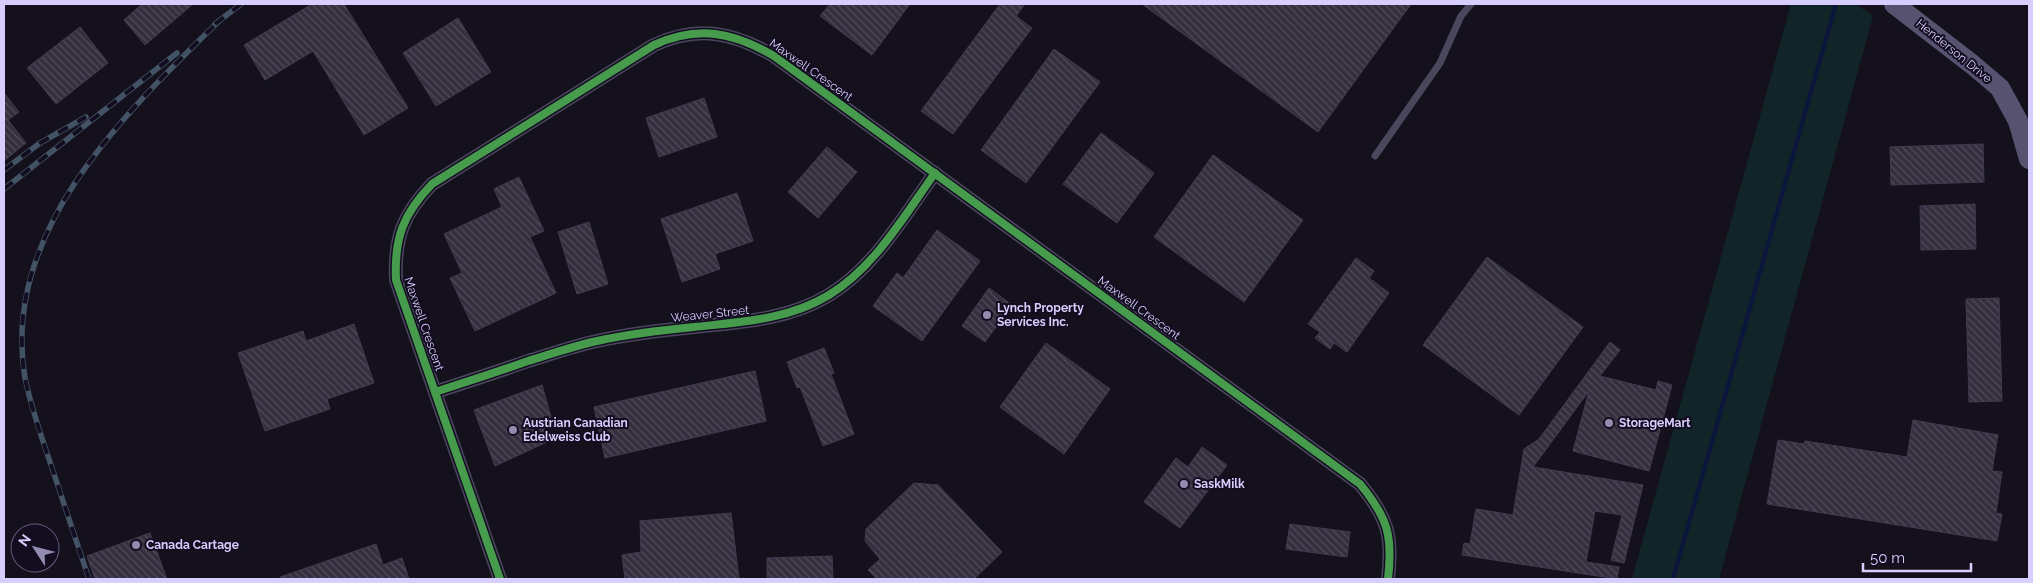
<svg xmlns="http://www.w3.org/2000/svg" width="2033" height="583" viewBox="0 0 2033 583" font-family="Raleway,sans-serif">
<defs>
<pattern id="building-back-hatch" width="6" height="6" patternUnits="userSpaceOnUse" patternTransform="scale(1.25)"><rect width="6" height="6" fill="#332f3e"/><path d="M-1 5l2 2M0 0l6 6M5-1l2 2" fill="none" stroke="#504c5b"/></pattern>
</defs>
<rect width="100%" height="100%" fill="#14111c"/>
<path fill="#112528" d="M1791,4H1856L1873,16L1719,579H1632Z"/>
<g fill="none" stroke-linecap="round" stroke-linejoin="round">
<path stroke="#0b163a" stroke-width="4.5" d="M1673,579L1836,4"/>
</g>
<g fill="url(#building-back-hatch)" stroke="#423b50">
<path d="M142,4H193L145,45L124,20Z"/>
<path d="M312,4H344L408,108L364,135L313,51L265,80L244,45Z"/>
<path d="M830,4H910L872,55L820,16Z"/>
<path d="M1000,4H1025L1016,16L1032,28L953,134L921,111Z"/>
<path d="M1142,4H1411L1318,132Z"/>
<path d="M458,18L491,72L436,106L403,53Z"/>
<path d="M80,27L108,63L56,104L27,68Z"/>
<path d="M1054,49L1100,82L1026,183L981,150Z"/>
<path d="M4,93L19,112L8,120L26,143L4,161Z"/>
<path d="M704,98L717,137L659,157L646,118Z"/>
<path d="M1101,133L1154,173L1117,223L1063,184Z"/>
<path d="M1983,144L1984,182L1891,185L1890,147Z"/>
<path d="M827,147L857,172L818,218L788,192Z"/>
<path d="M1213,155L1303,220L1244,302L1154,237Z"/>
<path d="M519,177L544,231L530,237L556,293L475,331L450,278L462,273L444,234L502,207L494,189Z"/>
<path d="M737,193L753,241L715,254L720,269L682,282L661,219Z"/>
<path d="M1975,204L1976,249L1921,250L1920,206Z"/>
<path d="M589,222L608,284L577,294L558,232Z"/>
<path d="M937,230L980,261L922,341L873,306L897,273L903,278Z"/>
<path d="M1487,257L1583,327L1519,415L1423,345Z"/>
<path d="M1356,258L1374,271L1369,278L1389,293L1347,352L1334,343L1330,349L1315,338L1320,332L1308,324Z"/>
<path d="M989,288L1012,305L985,342L962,326Z"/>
<path d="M1999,298L2002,401L1969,402L1966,299Z"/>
<path d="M354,324L374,383L327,399L330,409L265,431L238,353L303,331L306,341Z"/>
<path d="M1610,342L1620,350L1600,376L1656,390L1658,381L1672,385L1649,471L1573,451L1589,391L1533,467L1643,485L1624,563L1611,560L1622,515L1595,511L1586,562L1619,567L1617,579L1462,555L1464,543L1470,544L1476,509L1513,515L1524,449L1539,439Z"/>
<path d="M1046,343L1110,389L1064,454L1000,407Z"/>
<path d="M824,348L834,373L831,374L854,434L823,446L800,387L797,388L787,362Z"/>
<path d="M755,371L766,421L605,458L594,407Z"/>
<path d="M542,385L551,417L542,420L549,441L495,466L474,410Z"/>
<path d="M1913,420L1998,435L1992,471L2002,472L1996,513L2002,514L1997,541L1767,504L1778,440L1804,444L1805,441L1907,457Z"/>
<path d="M1202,447L1227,465L1180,528L1144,502L1176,458L1188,467Z"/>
<path d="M914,483L938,485L1002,552L974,579H877L868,570L880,559L865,541L866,529Z"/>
<path d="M731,513L739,579H625L622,555L641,552L640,521Z"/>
<path d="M1290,524L1350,532L1347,557L1286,549Z"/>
<path d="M150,533L167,579H95L87,556Z"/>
<path d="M376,544L383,565L402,558L409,579H281L280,577Z"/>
<path d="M832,556L833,579H767V558Z"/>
</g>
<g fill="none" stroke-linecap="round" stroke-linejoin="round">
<path stroke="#4a475d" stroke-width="7" d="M1375,156L1440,63L1461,16L1471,4"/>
<g stroke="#4a475d" stroke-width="14">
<path d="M435,392C466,382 497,372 528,361C551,354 574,346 597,341C629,334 662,330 694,327C741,322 788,320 829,295C875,267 904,216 935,173"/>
<path d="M500,579L396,280C394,238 403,214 432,184L654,45C698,25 733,32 774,56L1360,484C1388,518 1393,536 1388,579"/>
</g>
<path stroke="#575270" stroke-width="20" d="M1894,4L1973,65L2000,88L2018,121L2029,159"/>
<g stroke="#435366" stroke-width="5.5">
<g id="rail">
<path d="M215,24L241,4"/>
<path d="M4,170L40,143L86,117"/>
<path d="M4,189L177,53"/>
<path d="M89,579C76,541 64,503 51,465C41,436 31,407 25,378C0,232 125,113 219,21"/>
</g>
</g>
<use href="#rail" stroke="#130d20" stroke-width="4" stroke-dasharray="11" stroke-linecap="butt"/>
<g stroke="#130d20" stroke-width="11">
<g id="cycleway">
<path d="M435,392C466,382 497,372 528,361C551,354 574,346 597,341C629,334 662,330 694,327C741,322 788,320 829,295C875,267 904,216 935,173"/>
<path d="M500,579L396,280C394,238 403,214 432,184L654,45C698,25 733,32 774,56L1360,484C1388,518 1393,536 1388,579"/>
</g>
</g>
<use href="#cycleway" stroke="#469c4c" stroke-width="8"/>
</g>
<g fill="#938caf" stroke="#130d20" stroke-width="2">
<circle cx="987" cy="315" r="5"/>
<circle cx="1609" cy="423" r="5"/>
<circle cx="513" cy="430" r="5"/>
<circle cx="1184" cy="484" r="5"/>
<circle cx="136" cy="545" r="5"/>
</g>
<g text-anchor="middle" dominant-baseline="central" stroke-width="4" stroke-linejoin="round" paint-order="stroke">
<g font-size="12" fill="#d8cefe" stroke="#130d20">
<text transform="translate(1954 51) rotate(39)">Henderson Drive</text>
<text transform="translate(811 70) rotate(35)">Maxwell Crescent</text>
<text transform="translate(1139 308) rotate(36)">Maxwell Crescent</text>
<text transform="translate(710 314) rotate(-6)">Weaver Street</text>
<text transform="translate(424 324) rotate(71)">Maxwell Crescent</text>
</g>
<g font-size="12" font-weight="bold" fill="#d8cefe" stroke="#130d20" text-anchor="start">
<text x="997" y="308">Lynch Property<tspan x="997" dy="14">Services Inc.</tspan></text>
<text x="523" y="423">Austrian Canadian<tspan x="523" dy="14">Edelweiss Club</tspan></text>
<text x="1619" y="423">StorageMart</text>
<text x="1194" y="484">SaskMilk</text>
<text x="146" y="545">Canada Cartage</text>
</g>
</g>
<rect width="2033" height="583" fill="none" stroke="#d8cefe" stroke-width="10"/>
<g transform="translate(35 548) rotate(306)"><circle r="24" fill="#130d20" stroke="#625a79"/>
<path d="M0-4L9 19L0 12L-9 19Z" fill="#938caf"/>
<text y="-8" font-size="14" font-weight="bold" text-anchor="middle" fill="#d8cefe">N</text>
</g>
<path d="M1863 563v8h108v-8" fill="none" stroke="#d8cefe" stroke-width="2.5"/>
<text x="1870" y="563" font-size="15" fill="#d8cefe" stroke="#130d20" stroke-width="4" paint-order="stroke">50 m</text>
</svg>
